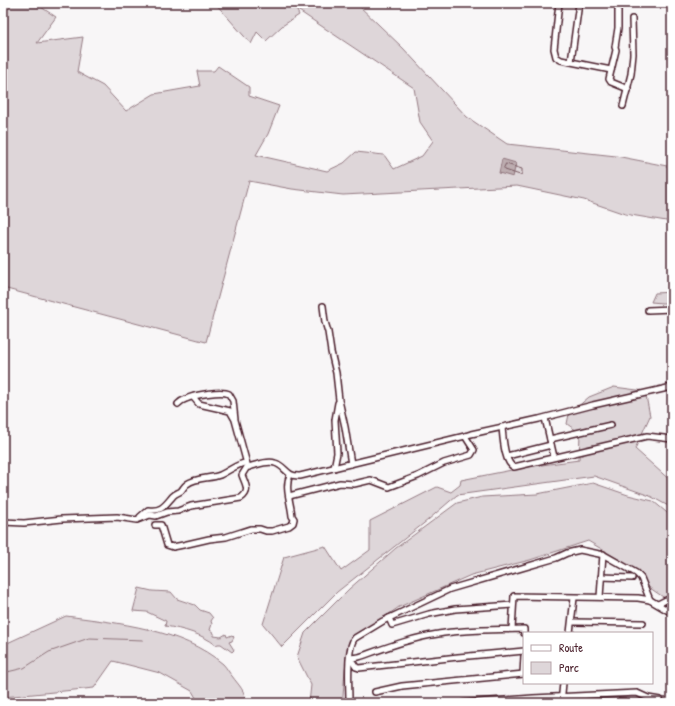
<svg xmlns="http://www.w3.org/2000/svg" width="675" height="706" viewBox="0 0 675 706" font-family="'Patrick Hand',sans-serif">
<rect width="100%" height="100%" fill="#f8f6f7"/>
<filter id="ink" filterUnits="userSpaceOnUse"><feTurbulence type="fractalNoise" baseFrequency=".025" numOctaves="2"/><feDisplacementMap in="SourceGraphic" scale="8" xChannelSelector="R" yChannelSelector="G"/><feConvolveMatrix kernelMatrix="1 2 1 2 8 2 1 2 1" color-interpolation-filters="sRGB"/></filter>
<g filter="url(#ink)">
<g fill="#ded6d9" stroke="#947a82">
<path d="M3,3H35L56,17L37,43L83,37L77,72L103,86L126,111L154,94L200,86L197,71H214L218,66L249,87V96L279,106L268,134L256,155L327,171L344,163L356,152L384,155L394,169L422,156L433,141L420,122L414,88L296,9L299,15L282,26L266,41L257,32L251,44L215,3H356L403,48L467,117L507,144L616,156L672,167V222L625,214L584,200L517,186L343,195L292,189L249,181L206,342L3,288Z"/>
<path d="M672,292V303H662L651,302L655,293Z"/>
<path d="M614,387L645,391L650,416L635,449L672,482V508L650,496L594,476L457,495L428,520L337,592L282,647L263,624L284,557L325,546L341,571L370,550V521L437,487L451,492L460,485L461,480L527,467L579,460L580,433L567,424L569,414L589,397Z"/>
<path d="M593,483L628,495L653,501L672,517V603L647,586L625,563L588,541L530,560L471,575L399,607L353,639L345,669L343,697L340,703H309L311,685L297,657L305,633L349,589L396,548L457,503L482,497L537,494Z"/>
<path d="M139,588L152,591L171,592L177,599L195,605L200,610L209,613L213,618L211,621L212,624L210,630L214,633V636L221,637L226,634L227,637L232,635L234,637L232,641L229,642L234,650L232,652L221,644H218L216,645C202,634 183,629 165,626L166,621L147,612L133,611Z"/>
<path d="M66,616C118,623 182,629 223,664C227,668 229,673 232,676C240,687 245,690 246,703H199L192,691L160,673L113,661L94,688L3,697V645Z"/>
</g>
<path fill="#bdadb0" stroke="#8f747b" d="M502,159L516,163L513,177L499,173Z"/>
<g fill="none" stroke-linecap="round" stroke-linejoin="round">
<path stroke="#785860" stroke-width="1" d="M506,164L522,169V174L520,175L505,170L504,168Z"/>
<path stroke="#8f747b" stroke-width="1" d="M3,673L24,668L49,652L89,638L143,640"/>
<g stroke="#4a1f2b" stroke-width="8">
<g id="minor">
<path d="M559,3L554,49L556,57L561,60L611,70"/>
<path d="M618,3V28L615,47L616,50L609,79L611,82L628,89"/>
<path d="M571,62L579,3"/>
<path d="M623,106L631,74L633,54L632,19"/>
<path d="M323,306L325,322L328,332L331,352L336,373L339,400L345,427L351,464"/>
<path d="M648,310L672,309"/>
<path d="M193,397L199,404L230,411L234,418"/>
<path d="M178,404C180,402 183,400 186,399C194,395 222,390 229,394L233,401L235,420L247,464"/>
<path d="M545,418L554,457"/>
<path d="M502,427C503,437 504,463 514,467L647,436L672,439"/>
<path d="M550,439L611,425"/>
<path d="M507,456L551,445"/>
<path d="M334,468L337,453L335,420L338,403"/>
<path d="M289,496L332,485L340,483L354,484L371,480L389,487L418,476L444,463L471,455L474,450L465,436"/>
<path d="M140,517L148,510C162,512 165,505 173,496C176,493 178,493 181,491C183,489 184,486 187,484C196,477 210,479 220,475C227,472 239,463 245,463L249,467"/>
<path d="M3,522L24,523L62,519L117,517L137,520L150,515L156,516L167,512L178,511L191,506L241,498C251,491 245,484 242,475L247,467C256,466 266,460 275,463C286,466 286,477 300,476L465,436L471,434L539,419L593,405L672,387"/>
<path d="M155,525H161L167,545L173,547L183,545L209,539L226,537L251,529H260L266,531H272L289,526L293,523L294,519L292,516C291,503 284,487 290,475"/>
<path d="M601,577L632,578"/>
<path d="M600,597L603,554"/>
<path d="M658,604L666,600L672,603"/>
<path d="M389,618L392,625L429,614L455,609L513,605"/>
<path d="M572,622L643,623"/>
<path d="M512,629L514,596L638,598L650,600"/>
<path d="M570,633L574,598"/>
<path d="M524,651L458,657L359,668L356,667L350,658L359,657C385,648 411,638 438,634C466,629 495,630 524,629V633"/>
<path d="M523,674L524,656"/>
<path d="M375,692L402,686L524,674"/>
<path d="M347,703L349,700C349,686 346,647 355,638L383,621L450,589L556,558L567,553L580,550L604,555L636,573L641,578L650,600L672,613"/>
<path d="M464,703L533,698L637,693L648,698L660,700"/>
<path d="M561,703L563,683"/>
</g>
</g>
<use href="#minor" stroke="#fff" stroke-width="5"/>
</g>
</g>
<rect width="675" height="706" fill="none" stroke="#fff" stroke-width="16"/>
<rect x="8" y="8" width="659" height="690" fill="none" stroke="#4a1f2b" stroke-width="1.5" filter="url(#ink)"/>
<rect x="523" y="632" width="130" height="52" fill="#ffffff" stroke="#b7a5aa"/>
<rect x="531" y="645" width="20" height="6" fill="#ffffff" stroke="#b7a5aa"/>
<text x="559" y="652" font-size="12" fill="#4a1f2b">Route</text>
<rect x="531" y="662" width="20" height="12" fill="#ded6d9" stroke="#b7a5aa"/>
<text x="559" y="672" font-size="12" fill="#4a1f2b">Parc</text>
</svg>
